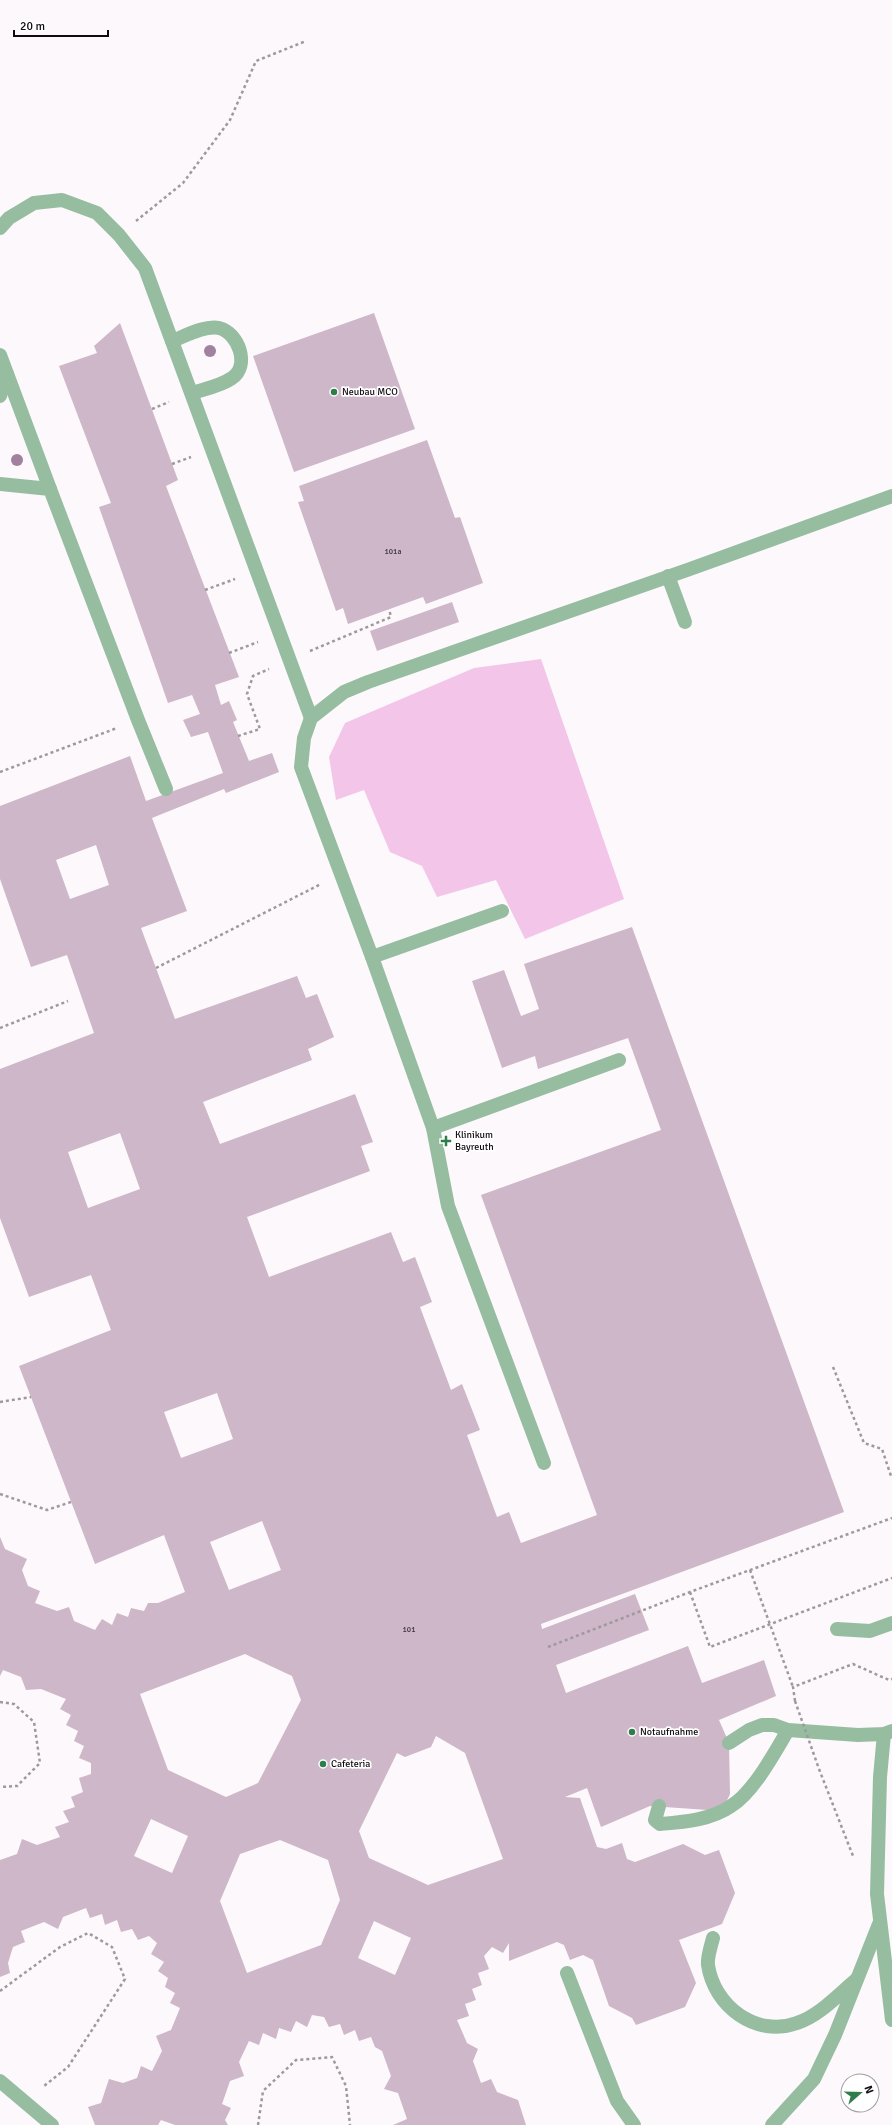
<svg xmlns="http://www.w3.org/2000/svg" width="892" height="2125" viewBox="0 0 892 2125" font-family="Signika,sans-serif">
<rect width="100%" height="100%" fill="#fdf8fc"/>
<path fill="#f2c5e9" d="M541,659L624,899L525,939L496,880L437,897L422,866L390,852L364,790L336,800L329,757L345,723L474,668Z"/>
<g fill="#cdb7c8" fill-rule="evenodd">
<path d="M374,313L415,429L294,472L253,356Z"/>
<path d="M120,323L178,480L166,486L239,677L215,685L221,705L229,701L237,720L233,722L249,761L272,753L279,772L226,793L224,789L152,818L187,911L141,928L175,1019L297,976L306,998L317,994L334,1037L308,1049L312,1060L203,1102L220,1144L355,1094L373,1142L361,1146L370,1171L247,1217L269,1277L391,1232L403,1262L415,1257L432,1302L420,1307L451,1390L462,1384L480,1430L467,1435L497,1517L509,1512L521,1543L597,1515L481,1195L661,1130L628,1038L538,1069L535,1056L502,1068L472,981L504,970L521,1016L539,1009L524,964L632,927L844,1512L541,1624L542,1629L635,1594L649,1630L556,1665L566,1693L688,1646L702,1683L764,1660L776,1696L719,1720L729,1743L730,1794L724,1807L708,1810L650,1806L601,1827L587,1788L565,1797L580,1798L597,1847L606,1849L622,1843L627,1859L635,1862L683,1844L705,1855L719,1850L735,1893L722,1924L679,1940L696,1983L685,2007L636,2025L632,2018L609,2006L593,1960L583,1955L570,1960L564,1945L557,1942L509,1961V1943L503,1953L492,1947L484,1956L489,1969L478,1973L482,1985L472,1989L476,2000L465,2004L469,2016L457,2020L467,2043L478,2049L473,2061L481,2083L491,2079L497,2092L518,2100L526,2125H393L407,2119L398,2093L384,2089L391,2076L382,2051L375,2047L371,2037L359,2041L355,2030L344,2035L340,2024L329,2027L324,2017L312,2015L307,2027L296,2021L291,2032L279,2028L276,2039L263,2033L259,2045L249,2041L239,2062L244,2076L230,2081L222,2104L231,2108L225,2120L228,2125H175L161,2120L158,2125H95L88,2107L101,2103L109,2079L123,2083L137,2078L141,2066L152,2071L162,2051L156,2036L171,2030L180,2008L170,2003L175,1993L165,1987L168,1978L158,1971L164,1962L151,1954L157,1943L149,1936L138,1940L132,1929L121,1932L117,1920L105,1925L102,1914L90,1918L86,1908L63,1917L58,1929L44,1922L21,1931L25,1942L13,1947L8,1963L10,1973L0,1977V1860L17,1854L22,1839L37,1845L60,1837L55,1827L69,1822L63,1811L75,1807L71,1797L83,1792L79,1778L91,1774V1763L79,1758L84,1746L74,1741L78,1731L66,1725L71,1715L60,1709L66,1699L41,1689L26,1690L21,1677L3,1670L0,1676V1537L5,1549L27,1559L22,1570L28,1586L40,1591L35,1603L57,1611L69,1607L74,1621L95,1630L102,1619L112,1625L117,1613L128,1617L131,1608L144,1611L148,1603H158L185,1592L164,1535L95,1564L19,1366L111,1330L91,1275L29,1297L0,1218V1069L94,1033L67,955L31,967L0,879V806L130,756L146,801L223,773L208,732L191,737L183,720L200,714L192,695L168,703L99,507L111,503L59,366L97,353L94,346ZM96,845L109,885L70,899L56,860ZM120,1133L140,1189L88,1208L68,1152ZM217,1393L233,1439L181,1458L164,1412ZM262,1521L281,1570L229,1590L210,1542ZM245,1654L292,1676L301,1700L258,1783L226,1797L168,1770L140,1694ZM436,1736L465,1753L503,1859L428,1885L369,1858L359,1831L397,1753L405,1757L431,1747ZM151,1819L188,1836L172,1873L134,1856ZM280,1840L328,1860L340,1900L321,1945L247,1973L220,1901L240,1854ZM374,1921L411,1938L395,1975L358,1958Z"/>
<path d="M427,440L455,518L460,517L483,583L426,604L423,597L348,624L343,608L336,611L298,502L304,501L299,486Z"/>
<path d="M452,602L459,622L377,651L370,631Z"/>
</g>
<g fill="none" stroke-linecap="round" stroke-linejoin="round">
<g stroke="#9f999e" stroke-width="2.5" stroke-dasharray="3 3" stroke-linecap="butt">
<path d="M136,221L183,183L230,120L256,61L306,41"/>
<path d="M152,409L169,402"/>
<path d="M172,464L191,457"/>
<path d="M205,590L235,579"/>
<path d="M310,651L391,617L389,609"/>
<path d="M229,653L258,642"/>
<path d="M238,736L260,729L247,694L253,676L269,669"/>
<path d="M0,772L117,728"/>
<path d="M156,968L321,884"/>
<path d="M0,1028L68,1001"/>
<path d="M833,1367L864,1443L882,1449L891,1476"/>
<path d="M0,1402L31,1397"/>
<path d="M0,1494L47,1510L71,1502"/>
<path d="M750,1570L793,1687"/>
<path d="M690,1592L710,1647L892,1578"/>
<path d="M548,1647L690,1592L892,1518"/>
<path d="M795,1701L793,1687L853,1664L889,1680L892,1679"/>
<path d="M0,1702L14,1704L34,1722L40,1763L17,1786L0,1787"/>
<path d="M819,1769L853,1856"/>
<path d="M0,1991L60,1947L88,1933L112,1947L125,1979L68,2067L44,2086"/>
<path d="M258,2125L263,2091L296,2060L332,2057L346,2086L350,2125"/>
</g>
<g stroke="#96bda0" stroke-width="14">
<path d="M0,228L9,218L34,203L62,200L97,213L119,235L145,268L311,718"/>
<path d="M172,341C185,336 205,325 219,328C239,333 250,366 232,378C221,386 204,389 192,393"/>
<path d="M0,355L50,489"/>
<path d="M0,396L7,374"/>
<path d="M0,484L50,489L138,720L166,789"/>
<path d="M668,576L685,622"/>
<path d="M372,957L502,911"/>
<path d="M433,1128L372,957L301,767L304,738L311,718L344,692L368,682L690,569L892,496"/>
<path d="M544,1463L448,1206L433,1128L619,1060"/>
<path d="M837,1629L870,1631L892,1623"/>
<path d="M884,1734L880,1777L877,1894L892,2020"/>
<path d="M729,1743L749,1730L762,1725H774L788,1730L858,1735L884,1734L892,1731"/>
<path d="M659,1806L655,1820L660,1824C684,1822 711,1820 731,1806C753,1793 775,1752 788,1730"/>
<path d="M713,1938C711,1946 707,1957 708,1965C714,2006 756,2038 797,2023C819,2016 838,1995 856,1980"/>
<path d="M567,1973L617,2101L634,2125"/>
<path d="M0,2081L52,2125"/>
<path d="M772,2125L814,2079L835,2035L879,1924"/>
</g>
<path stroke="#9f999e" stroke-width="2.5" stroke-dasharray="3 3" stroke-linecap="butt" d="M795,1701L819,1769"/>
</g>
<g fill="#a1819d">
<circle cx="210" cy="351" r="6"/>
<circle cx="17" cy="460" r="6"/>
</g>
<g fill="#307d4c" stroke="#fff" stroke-width="1.5">
<circle cx="334" cy="392" r="4"/>
<path d="M444 1135h4v4h4v4h-4v4h-4v-4h-4v-4h4z"/>
<circle cx="632" cy="1732" r="4"/>
<circle cx="323" cy="1764" r="4"/>
</g>
<g text-anchor="middle" dominant-baseline="central" stroke-width="3.5" stroke-linejoin="round" paint-order="stroke">
<g font-size="8" fill="#3f343d">
<text x="393" y="551">101a</text>
<text x="409" y="1629">101</text>
</g>
<g font-size="10" fill="#10090f" stroke="#fff" text-anchor="start">
<text x="342" y="392">Neubau MCO</text>
<text x="455" y="1135">Klinikum<tspan x="455" dy="12">Bayreuth</tspan></text>
<text x="640" y="1732">Notaufnahme</text>
<text x="331" y="1764">Cafeteria</text>
</g>
</g>
<g transform="translate(860 2093) rotate(70)"><circle r="19" fill="#ffffff" stroke="#9f9d9f"/>
<path d="M0-3L7 15L0 10L-7 15Z" fill="#307d4c"/>
<text y="-6" font-size="11" font-weight="bold" text-anchor="middle" fill="#10090f">N</text>
</g>
<path d="M14 30v6h94v-6" fill="none" stroke="#10090f" stroke-width="2"/>
<text x="20" y="30" font-size="12" fill="#10090f" stroke="#ffffff" stroke-width="3" paint-order="stroke">20 m</text>
</svg>
